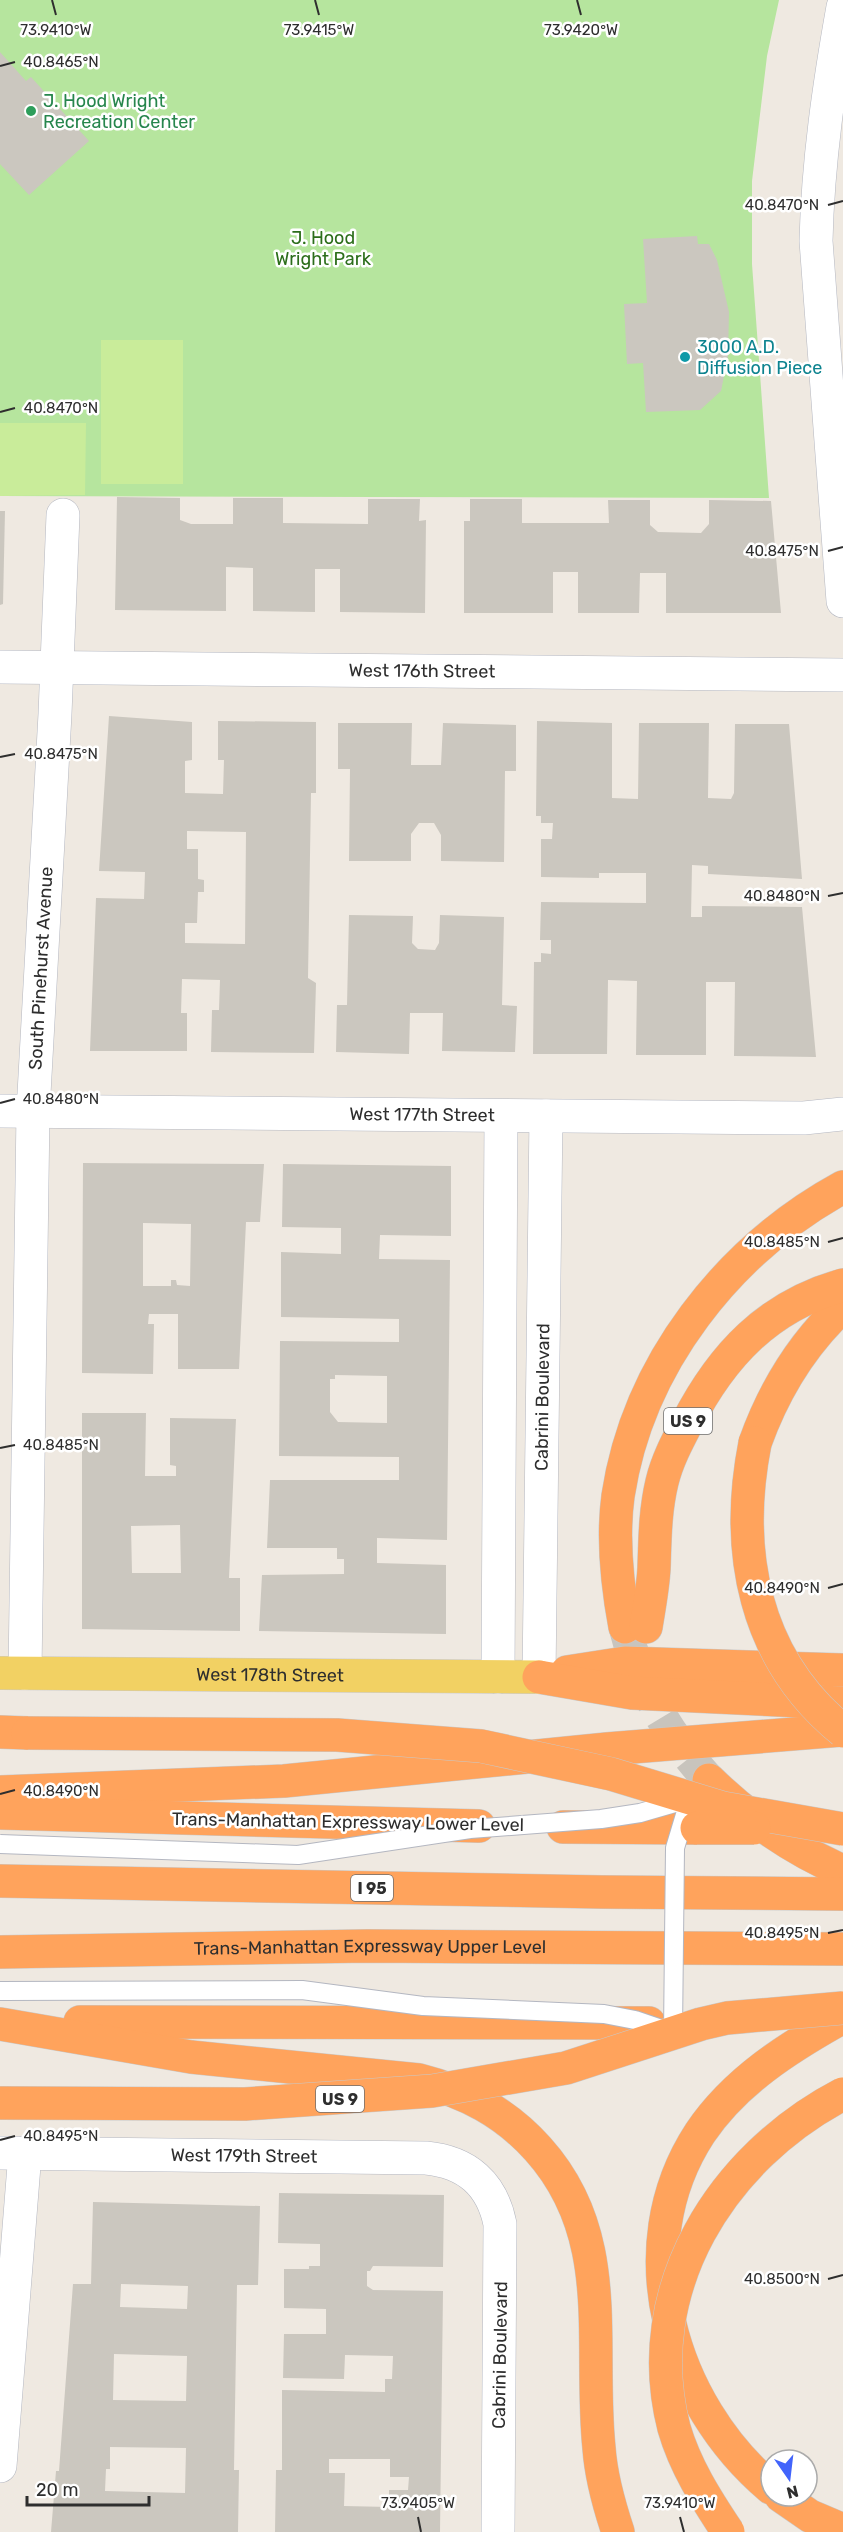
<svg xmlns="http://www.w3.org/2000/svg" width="843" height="2532" viewBox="0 0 843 2532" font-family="Rubik,sans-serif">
<rect width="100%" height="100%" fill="#efe9e1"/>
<path fill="#b6e59e" d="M0,0H779L767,56L752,181V264L769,498L0,496Z"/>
<g fill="#c9ec9a">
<rect x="101" y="340" width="82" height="144"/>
<path d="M0,423H86L85,495L0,496Z"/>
</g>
<g fill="#cbc7bf" fill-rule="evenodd">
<path d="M0,52L26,81L31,77L89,141L29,195L0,164Z"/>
<path d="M697,236L698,244H709L717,260L729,312L728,356L721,391L700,410L646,412L643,363L627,364L624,304L647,303L643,239Z"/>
<path d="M117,497L180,498V520L191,524H233V498H283V523L368,524V499H420L419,521L426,520L425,613L340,612V569H315V612L253,611V568L226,567V611L115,610Z"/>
<path d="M470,499H522V523H609L608,500H650V525L658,532L701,533L709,524V500L771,501L781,613H666V573H640L639,613H578V572H553V613H464V521H470Z"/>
<path d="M0,511H5L3,604L0,605Z"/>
<path d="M109,716L192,722V760L185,761V793L223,794L224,760H218V721L316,722V793H311L308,978L316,983L314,1053L211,1052L212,1010H219L220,980L182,979L181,1013H187V1051H90L96,898L144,899L145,872L99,871ZM187,831L246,832L245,944L185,943V923H197L198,892H204V880L198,879V849H187Z"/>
<path d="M537,721L612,723V798L638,799L639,723H709L708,798L731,799L734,793L735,724H789L802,879L708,874V866L692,865L691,917H702V906L802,907L816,1057L734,1056L735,982H706V1055H636L637,981L608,980L607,1054H533L534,962H541V953L551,954V940H540L541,902L646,903V873H599V878L541,877V839H552L553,823H541V816H536Z"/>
<path d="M338,723H412L411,765H441L443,723L516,725V771H505L504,862L441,861V835L434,823H419L411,834V861H349L350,769H338Z"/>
<path d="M349,915L413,916L412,943L418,949L435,950L439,943L440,915L504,917L502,1005L517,1006L515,1052L442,1051L443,1013H410L409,1054L336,1052L337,1005H347Z"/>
<path d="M83,1163L264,1164L260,1222H246L239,1369H178V1314H149L148,1324H154L153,1374L82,1373ZM143,1223L191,1224L190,1286L177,1285L176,1280H171V1286H143Z"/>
<path d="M283,1164L451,1166V1236L380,1235L379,1259L450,1260L447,1540L377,1538V1563L446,1565V1634L259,1631L262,1575L344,1574V1559H337V1548H267L270,1480H399V1457L279,1456L280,1341L399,1342V1319L281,1317V1252L341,1254V1228L282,1227ZM335,1375L387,1376V1423L338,1422L330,1412V1379H335Z"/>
<path d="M82,1413H146L145,1476H176V1466L170,1465V1418L236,1419L229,1578H240V1631L82,1629ZM180,1525L181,1573H132L131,1526Z"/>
<path d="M279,2193L444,2195L443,2267L373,2266L370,2271H367V2286L373,2290L443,2291L440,2532H275L276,2470H282V2390L385,2392V2379H392L393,2356L345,2355L344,2379L283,2378L284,2334H326V2309L284,2308V2269H309V2266H320V2244L278,2243ZM329,2459H390V2477H409L408,2490H389V2507L344,2506L345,2473H329Z"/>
<path d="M93,2202L260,2206L258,2285H237L234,2470H239L238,2532H51L56,2471H59L73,2284H91ZM121,2284L188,2286L187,2309L120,2307ZM114,2354L187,2356L186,2401L113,2400ZM110,2447L186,2448L185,2493L105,2491L106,2469H110Z"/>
</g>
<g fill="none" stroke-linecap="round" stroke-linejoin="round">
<path stroke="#c8c4bd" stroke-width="33" stroke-dasharray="33 16" stroke-linecap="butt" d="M625,1627C641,1690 666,1732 709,1780"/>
<g stroke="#b4b7c1" stroke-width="34">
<g id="street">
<path d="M843,7C829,85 818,161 816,241L843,601"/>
<path id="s1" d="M0,667L843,675"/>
<path id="s2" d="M0,1111L804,1118L843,1114"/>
<path id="s3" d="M25,1673L33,1112L55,714L63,515"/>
<path d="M498,1677L501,1116"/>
<path id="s4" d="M539,1677L546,1116"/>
<path id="s5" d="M0,2153L426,2158C467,2162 492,2184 500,2224L498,2532"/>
<path d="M0,2466L25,2153"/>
</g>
</g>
<g stroke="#c9c9c9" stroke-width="34">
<g id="primary">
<path id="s6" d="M0,1673L539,1677"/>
</g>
</g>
<g stroke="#c9c9c9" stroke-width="34">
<g id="highway">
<path d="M755,1443C774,1390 802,1344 843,1306"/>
<path d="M625,1627C617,1584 612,1540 618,1496C638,1364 728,1250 843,1187"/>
<path d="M646,1627C649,1608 653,1588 654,1568C655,1539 655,1511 662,1482C667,1461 677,1442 687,1423C722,1355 768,1306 843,1285"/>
<path d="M567,1672L625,1663L843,1670"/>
<path d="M539,1677L632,1693L843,1703"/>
<path d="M0,1732L28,1733"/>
<path d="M709,1780C749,1819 792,1849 843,1871"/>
<path d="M0,1792L284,1781L607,1749L843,1730"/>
<path d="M0,1813L479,1826"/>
<path d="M563,1827L697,1828"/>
<path d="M0,1881L602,1892L843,1894"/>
<path id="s7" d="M0,1952L368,1946L843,1949"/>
<path d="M80,2022L649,2023"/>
<path d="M0,2024L191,2057L419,2080C466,2092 505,2112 538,2149C617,2237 588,2342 599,2448C601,2477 609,2505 618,2532"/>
<path d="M771,2488C671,2404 624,2249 700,2133C735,2081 789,2047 843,2017"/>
<path d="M781,2496L810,2516L843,2530"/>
</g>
</g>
<use href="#street" stroke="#fff" stroke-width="33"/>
<use href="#primary" stroke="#f2d163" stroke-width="33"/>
<use href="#highway" stroke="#ffa35c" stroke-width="33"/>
<g stroke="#b4b7c1" stroke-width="20" stroke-linecap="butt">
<g id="lane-bridge">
<path d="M0,1844L298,1855L470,1829L601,1819L640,1813L685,1800"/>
<path d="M0,1991L302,1990L423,2006L604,2014L635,2020L673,2033L675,1848L690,1798"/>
</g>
</g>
<g stroke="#c9c9c9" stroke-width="34" stroke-linecap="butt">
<g id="highway-bridge">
<path d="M755,1443C734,1550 753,1658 843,1731"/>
<path d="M28,1733L337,1735L481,1746L611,1774L723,1808L843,1829"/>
<path d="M697,1828H754"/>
<path d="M0,2103L245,2104L432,2091L566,2068L701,2024L727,2018L843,2008"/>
<path d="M728,2532C706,2499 685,2466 674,2428C638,2289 722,2157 843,2094"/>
</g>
</g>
<use href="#lane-bridge" stroke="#fff" stroke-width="18"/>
<use href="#highway-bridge" stroke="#ffa35c" stroke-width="33"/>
</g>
<path fill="none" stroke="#2e2e2e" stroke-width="2" d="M52,0L56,15M315,0L319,15M577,0L581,15M0,66L15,62M828,205L843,201M0,412L15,408M828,551L843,547M0,757L15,754M828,896L843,893M0,1103L15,1099M828,1242L843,1238M0,1448L15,1445M828,1588L843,1584M0,1794L15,1790M828,1933L843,1930M0,2140L15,2136M828,2279L843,2275M418,2517L421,2532M680,2517L684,2532"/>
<circle fill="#2e9e5b" stroke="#fff" stroke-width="2" cx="31" cy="111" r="6"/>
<circle fill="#0f9aa8" stroke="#fff" stroke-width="2" cx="685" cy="357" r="6"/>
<g text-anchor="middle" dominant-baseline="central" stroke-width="5" stroke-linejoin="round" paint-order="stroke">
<g fill="#fff" stroke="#6d6d6d" stroke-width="1.5">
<rect x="664" y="1408" width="48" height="26" rx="4.5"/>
<rect x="351" y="1875" width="42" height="26" rx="4.5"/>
<rect x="316" y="2086" width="48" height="26" rx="4.5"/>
</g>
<g font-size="16" font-weight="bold" fill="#2e2e2e">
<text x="688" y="1421">US 9</text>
<text x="372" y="1888">I 95</text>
<text x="340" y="2099">US 9</text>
</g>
<g font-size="18" fill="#27864d" stroke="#fff" text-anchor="start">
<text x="43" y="101">J. Hood Wright<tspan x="43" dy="21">Recreation Center</tspan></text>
</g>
<g font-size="18" fill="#2c6e1b" stroke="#fff">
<text x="323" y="238">J. Hood<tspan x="323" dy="21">Wright Park</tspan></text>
</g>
<g font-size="18" fill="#0d838f" stroke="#fff" text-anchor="start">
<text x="697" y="347">3000 A.D.<tspan x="697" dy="21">Diffusion Piece</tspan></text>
</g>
<g font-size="18" fill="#2e2e2e" stroke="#fff">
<text stroke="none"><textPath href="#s1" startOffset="422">West 176th Street</textPath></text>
<text stroke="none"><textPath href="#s3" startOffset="705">South Pinehurst Avenue</textPath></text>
<text stroke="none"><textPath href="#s2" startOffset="422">West 177th Street</textPath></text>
<text stroke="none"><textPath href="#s4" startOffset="280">Cabrini Boulevard</textPath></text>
<text stroke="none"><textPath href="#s6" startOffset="270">West 178th Street</textPath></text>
<text transform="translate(348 1822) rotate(1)">Trans-Manhattan Expressway Lower Level</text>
<text stroke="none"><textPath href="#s7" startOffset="370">Trans-Manhattan Expressway Upper Level</textPath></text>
<text stroke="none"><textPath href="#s5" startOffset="244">West 179th Street</textPath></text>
<text transform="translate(500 2355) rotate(-89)">Cabrini Boulevard</text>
</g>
</g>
<g font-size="15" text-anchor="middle" fill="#2e2e2e" stroke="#fff" stroke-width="5" stroke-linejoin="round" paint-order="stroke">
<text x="56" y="35">73.9410°W</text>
<text x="319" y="35">73.9415°W</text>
<text x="581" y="35">73.9420°W</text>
<text x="61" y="67">40.8465°N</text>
<text x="782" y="210">40.8470°N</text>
<text x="61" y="413">40.8470°N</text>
<text x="782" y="556">40.8475°N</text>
<text x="61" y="759">40.8475°N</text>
<text x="782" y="901">40.8480°N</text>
<text x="61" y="1104">40.8480°N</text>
<text x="782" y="1247">40.8485°N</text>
<text x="61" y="1450">40.8485°N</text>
<text x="782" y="1593">40.8490°N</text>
<text x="61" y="1796">40.8490°N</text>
<text x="782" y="1938">40.8495°N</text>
<text x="61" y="2141">40.8495°N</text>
<text x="782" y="2284">40.8500°N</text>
<text x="418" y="2508">73.9405°W</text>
<text x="680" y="2508">73.9410°W</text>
</g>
<g transform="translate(789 2478) rotate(166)"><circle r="28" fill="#ffffff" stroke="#ababab" stroke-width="1.5"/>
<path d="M0-4.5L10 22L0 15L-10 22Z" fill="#4264fb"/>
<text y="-9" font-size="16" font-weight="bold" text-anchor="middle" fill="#2e2e2e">N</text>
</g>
<path d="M27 2496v9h122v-9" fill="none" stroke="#2e2e2e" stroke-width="3"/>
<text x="36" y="2496" font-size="18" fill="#2e2e2e" stroke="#ffffff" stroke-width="4.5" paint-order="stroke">20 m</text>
</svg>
